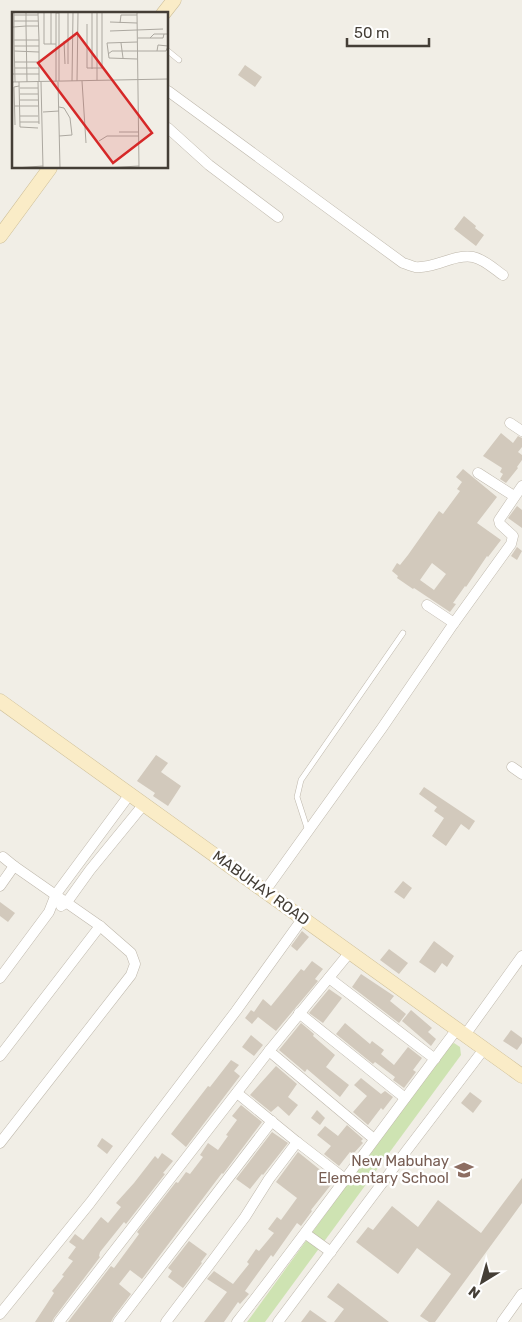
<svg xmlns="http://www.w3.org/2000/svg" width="522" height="1322" viewBox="0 0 522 1322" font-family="Rubik,sans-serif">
<rect width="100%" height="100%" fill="#f1eee6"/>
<path fill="#cee3b2" d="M454,1043L460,1047L461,1055L265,1322H247L447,1047Z"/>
<g fill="#d2c9bc" fill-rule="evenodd">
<path d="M245,65L262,77L255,87L238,75Z"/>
<path d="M464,216L476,226L475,228L484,235L476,246L454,229Z"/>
<path d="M501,433L513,443L518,436L522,438V447L518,452L522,455V460L517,467L518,468L506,483L500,479L503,474L500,472L502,468L483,456Z"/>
<path d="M463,469L497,497L477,523L501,540L488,557L487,556L466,587L465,586L453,603L456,604L450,612L414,588L413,589L397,578L398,576L392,571L397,563L400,565L408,555L439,511L443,514L460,491L457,489L462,482L456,477ZM432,563L446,574L434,590L420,580Z"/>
<path d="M517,506L522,510V528L508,518Z"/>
<path d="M517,547L522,551L517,560L511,556Z"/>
<path d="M156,755L168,763L161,772L181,786L168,806L153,796L155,793L137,781Z"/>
<path d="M424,787L475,821L469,830L461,824L446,846L432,836L444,818L434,811L437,807L419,794Z"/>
<path d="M403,881L412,888L404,899L394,892Z"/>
<path d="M0,902L15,913L8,922L0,916Z"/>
<path d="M302,931L309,937L297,951L291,946Z"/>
<path d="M434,941L454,956L447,967L442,963L435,973L419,962Z"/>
<path d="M389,949L408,963L399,974L380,960Z"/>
<path d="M312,961L323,969L315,979L318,981L276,1031L258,1017L252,1024L245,1018L251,1010L254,1012L263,999L271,1006L301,969L304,971Z"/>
<path d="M361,974L394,996L390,1001L406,1014L399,1023L352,987Z"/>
<path d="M329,989L342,998L323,1023L309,1013Z"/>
<path d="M411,1010L432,1028L428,1032L436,1039L431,1046L402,1021Z"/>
<path d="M301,1023L314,1034L313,1036L335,1055L326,1067L349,1085L340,1097L307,1069L305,1072L279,1050Z"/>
<path d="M345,1023L370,1044L372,1041L384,1050L381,1054L394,1065L408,1047L422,1058L413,1070L416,1072L404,1088L393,1080L395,1077L375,1062L373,1064L336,1034Z"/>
<path d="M511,1030L522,1038V1043L517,1050L503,1041Z"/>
<path d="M251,1035L263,1045L254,1056L242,1047Z"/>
<path d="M231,1060L239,1065L234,1071L240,1076L186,1147L171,1134L208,1086L210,1087Z"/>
<path d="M276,1066L297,1084L288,1097L298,1105L289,1116L278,1106L271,1112L250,1095Z"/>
<path d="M361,1078L381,1094L385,1091L393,1097L383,1110L381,1108L368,1125L353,1112L367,1096L354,1085Z"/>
<path d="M470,1092L482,1101L473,1113L461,1103Z"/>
<path d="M241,1105L262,1122L223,1174L222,1173L142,1279L130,1270L119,1284L131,1294L113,1318L111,1322H68L111,1266L114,1268L139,1234L137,1232L176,1182L178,1183L186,1172L190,1174L203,1157L200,1155L208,1143L218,1150L228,1136L226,1135L237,1120L232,1116Z"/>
<path d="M317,1110L325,1118L320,1125L311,1118Z"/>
<path d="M347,1125L363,1139L361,1141L363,1143L353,1154L350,1152L339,1166L324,1154L331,1146L317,1135L325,1126L338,1136Z"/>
<path d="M272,1132L288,1143L263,1175L262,1174L250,1189L236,1179Z"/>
<path d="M102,1138L113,1146L107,1154L97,1146Z"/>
<path d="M298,1152L334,1181L311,1210L312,1211L301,1226L297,1223L273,1257L271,1255L245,1291L249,1294L240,1304L238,1302L224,1322H204L227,1292L207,1279L214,1271L233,1284L249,1264L247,1262L256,1249L259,1251L274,1233L268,1229L277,1217L281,1220L297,1198L276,1182Z"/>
<path d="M162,1153L173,1161L163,1173L165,1174L126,1224L124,1222L100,1252L99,1256L100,1257L54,1318L52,1322H35L54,1293L52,1291L64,1276L62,1275L73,1261L68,1258L76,1247L69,1242L75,1234L83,1240L101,1217L108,1223L121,1207L116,1203L134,1183L155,1156L158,1159Z"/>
<path d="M522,1178V1203L435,1322H429L420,1316L451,1274L417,1248L398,1274L356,1242L368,1227L373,1230L392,1206L418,1227L438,1200L481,1233Z"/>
<path d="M189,1241L207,1254L201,1262L202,1263L183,1288L168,1277L172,1271L168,1268Z"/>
<path d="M338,1283L389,1322H334L344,1309L327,1297Z"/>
<path d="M310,1310L327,1322H301Z"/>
</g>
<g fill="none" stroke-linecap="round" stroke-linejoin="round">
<g stroke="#bfb8ac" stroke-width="6">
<g id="lane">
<path d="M168,51L179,60"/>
<path d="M308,831L297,797L301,780L403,633"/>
</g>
</g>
<g stroke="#bfb8ac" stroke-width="11">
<g id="street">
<path d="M168,91L403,263C407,264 411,266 415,267C434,269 453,254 473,257C484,259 494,269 503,275"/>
<path d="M168,128L209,165L278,217"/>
<path d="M510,423L522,431"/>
<path d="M478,473L514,496"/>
<path d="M427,605L454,623"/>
<path d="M512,767L522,774"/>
<path d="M0,886L14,866L3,857"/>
<path d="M265,891L382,728L454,623L511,544L513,536L500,524L499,520L522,486"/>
<path d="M61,906L67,902L90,870L144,804"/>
<path d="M0,978L49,912L56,894L130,794"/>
<path d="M329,978L435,1059"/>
<path d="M299,1013L405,1098"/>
<path d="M465,1035L522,956"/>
<path d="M269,1051L374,1139"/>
<path d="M0,1056L100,926"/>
<path d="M237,1093L297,1142L345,1179"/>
<path d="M0,1143L131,975L135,964L131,953L100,926L14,866"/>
<path d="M306,1234L331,1252"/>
<path d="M0,1314L90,1203L236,1011L303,918"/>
<path d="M59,1322L269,1051L350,952"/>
<path d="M118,1322L272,1121"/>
<path d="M166,1322L213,1260L245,1217L269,1179L297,1142"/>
<path d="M237,1322C312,1226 383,1127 457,1029"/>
<path d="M278,1322L407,1150L484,1049"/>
<path d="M502,1322L522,1294"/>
</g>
</g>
<g stroke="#cebf98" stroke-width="15">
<g id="secondary">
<path d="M163,14L174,0"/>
<path d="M0,236L50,168"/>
<path d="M0,701L522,1076"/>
</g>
</g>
<use href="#lane" stroke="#fff" stroke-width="5"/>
<use href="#street" stroke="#fff" stroke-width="10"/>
<use href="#secondary" stroke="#faecc7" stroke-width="14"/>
</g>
<defs>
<g id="school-bare" transform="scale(1.5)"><path d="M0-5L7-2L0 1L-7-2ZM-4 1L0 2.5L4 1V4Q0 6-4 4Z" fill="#8d6e63" stroke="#fff" stroke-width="2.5" paint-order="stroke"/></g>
</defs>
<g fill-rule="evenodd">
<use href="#school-bare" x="464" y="1170"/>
</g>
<g text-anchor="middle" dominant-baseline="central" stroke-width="5" stroke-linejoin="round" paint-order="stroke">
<g font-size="15" fill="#443e36" stroke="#fff">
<text transform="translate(261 888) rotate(36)">MABUHAY ROAD</text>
</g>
<g font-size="15" fill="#785e54" stroke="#fff" text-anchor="end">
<text x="449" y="1161">New Mabuhay<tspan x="449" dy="17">Elementary School</tspan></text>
</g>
</g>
<g transform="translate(12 12)">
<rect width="156" height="156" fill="#f1eee6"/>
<path fill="none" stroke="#aca8a0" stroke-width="1" d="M2,1V28M14,1V14H27M26,1L27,28M32,1V32H44M39,1V32M85,1V68M125,1L127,156M2,3H26M2,9H26M98,10L125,11M108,11L109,3H125M75,12V56H90M1,15L14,14L15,70M98,19L151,17M126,26H151L152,22M138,26L142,22H155M52,29L53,52M109,31L111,46M2,34H27M2,39L27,40M96,42L100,39H154L156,34L146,33L145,39M125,47L97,46L95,31L125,30M2,50H27M56,52V1M3,56H27M90,56V1M80,57V1M0,62H27M44,69V1H47V69M60,69L61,1M65,69L66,1M70,69L74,131M0,70L156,67M3,70L2,28H27V70M7,70L8,115L26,116M26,70L27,112M29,70L31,156M46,70L48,156M8,76H26M8,82H26M8,88H26M2,94H26M47,95L52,96L58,106L60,123L47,124M31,100L47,99M8,104H26M8,110H27M3,113L2,75L7,74M107,120H127M87,129L95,124H127M3,156L31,154M93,156L127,154"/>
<path fill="#d62828" fill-opacity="0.15" stroke="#d62828" stroke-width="2.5" d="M65,21L140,121L101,151L26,51Z"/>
<rect width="156" height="156" fill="none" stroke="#443e36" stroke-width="2.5"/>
</g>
<g transform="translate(482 1282) rotate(217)" stroke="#ffffff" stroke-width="4" paint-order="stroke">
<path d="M0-4L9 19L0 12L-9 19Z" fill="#443e36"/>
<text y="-8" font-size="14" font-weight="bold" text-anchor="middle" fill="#443e36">N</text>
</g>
<path d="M347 38v8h82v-8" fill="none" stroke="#443e36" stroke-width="2.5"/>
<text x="354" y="38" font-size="15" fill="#443e36" stroke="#ffffff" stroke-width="4" paint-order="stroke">50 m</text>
</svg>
